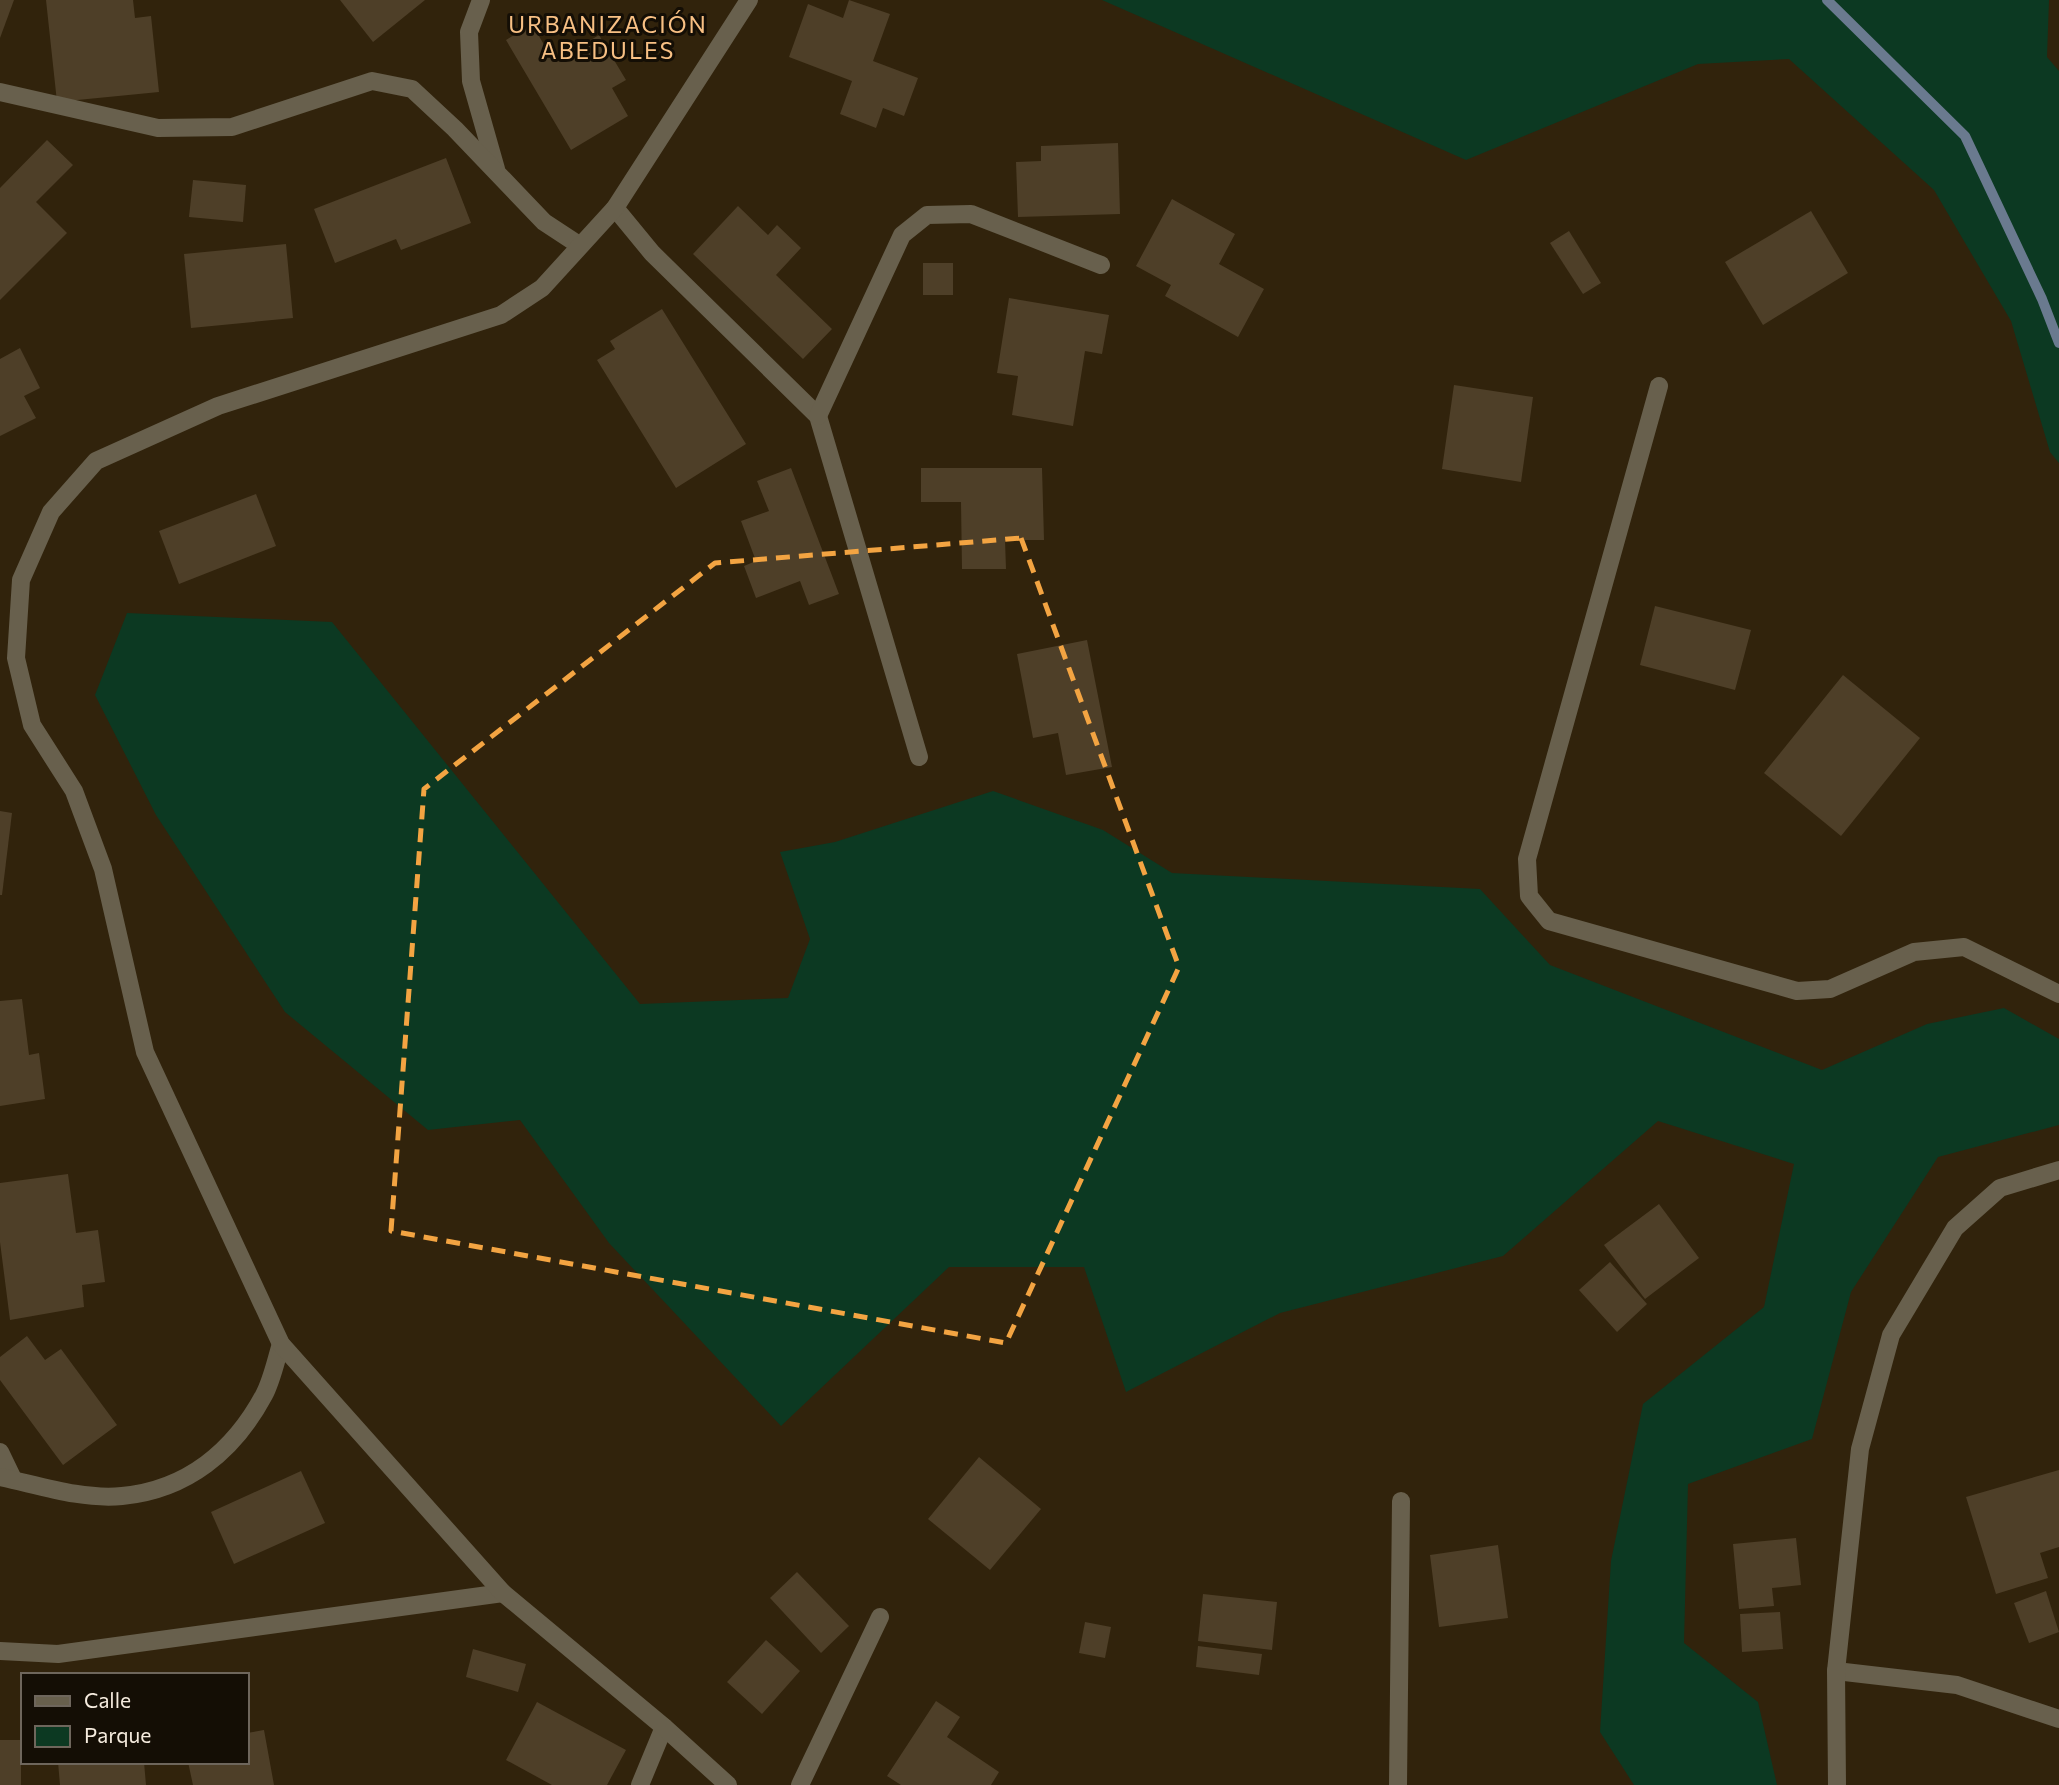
<svg xmlns="http://www.w3.org/2000/svg" width="2059" height="1785" viewBox="0 0 2059 1785" font-family="Commissioner,sans-serif">
<rect width="100%" height="100%" fill="#31230c"/>
<g fill="#0c3922">
<path d="M1102,0H2049L2047,57L2059,71V463L2050,452L2011,321L1934,190L1789,59L1698,64L1466,160Z"/>
<path d="M127,613L332,622L640,1004L788,998L810,939L780,852L835,842L993,791L1103,830L1172,873L1480,889L1550,965L1822,1070L1927,1024L2004,1008L2059,1039V1125L1938,1157L1851,1292L1812,1439L1688,1484L1684,1643L1758,1702L1777,1785H1634L1600,1732L1611,1561L1643,1404L1764,1307L1794,1164L1658,1121L1503,1256L1280,1313L1126,1392L1084,1267H949L781,1426L609,1243L520,1120L428,1130L285,1012L156,815L95,695Z"/>
</g>
<g fill="none" stroke-linecap="round" stroke-linejoin="round">
<path stroke="#6a7a8f" stroke-width="10" d="M1827,0L1965,136L2042,299L2059,343"/>
</g>
<g fill="#4e3f28">
<path d="M0,0H14L0,38Z"/>
<path d="M46,0H133L135,18L151,16L159,92L57,102Z"/>
<path d="M340,0H425L373,42Z"/>
<path d="M849,0L890,14L873,61L918,78L904,116L883,108L876,128L840,114L852,81L789,57L808,4L843,18Z"/>
<path d="M532,24L554,62L599,35L626,80L612,88L628,116L571,150L506,40Z"/>
<path d="M47,140L73,165L36,202L67,233L0,300V188Z"/>
<path d="M1118,143L1120,214L1018,217L1016,162L1041,161V146Z"/>
<path d="M446,158L471,223L401,250L396,239L335,263L314,209Z"/>
<path d="M193,180L246,185L243,222L189,217Z"/>
<path d="M1172,199L1235,234L1219,264L1264,289L1238,337L1165,296L1171,285L1136,266Z"/>
<path d="M738,206L768,235L777,225L801,248L776,275L832,329L803,359L693,254Z"/>
<path d="M1811,211L1848,273L1763,325L1725,262Z"/>
<path d="M1569,231L1601,283L1583,294L1550,243Z"/>
<path d="M286,244L293,318L191,328L184,254Z"/>
<rect x="923" y="263" width="30" height="32"/>
<path d="M1009,298L1109,315L1102,354L1085,351L1073,426L1012,415L1018,376L997,373Z"/>
<path d="M662,309L746,444L676,488L597,360L615,349L610,341Z"/>
<path d="M20,348L40,388L24,396L36,418L0,436V359Z"/>
<path d="M1454,385L1533,397L1521,482L1442,469Z"/>
<path d="M791,468L839,594L809,605L800,581L756,598L744,566L756,561L741,521L769,511L757,481Z"/>
<path d="M921,468H1042L1044,540H1005L1006,569H962L961,502H921Z"/>
<path d="M256,494L276,546L179,584L159,531Z"/>
<path d="M1655,606L1751,630L1735,690L1640,665Z"/>
<path d="M1087,640L1112,767L1066,775L1058,733L1033,738L1017,654Z"/>
<path d="M1843,675L1920,738L1841,836L1764,773Z"/>
<path d="M0,811L12,813L2,895H0Z"/>
<path d="M22,999L29,1055L39,1053L45,1099L0,1106V1001Z"/>
<path d="M68,1174L76,1233L98,1230L105,1282L82,1285L84,1307L10,1320L0,1242V1183Z"/>
<path d="M1659,1204L1699,1258L1645,1299L1604,1245Z"/>
<path d="M1610,1262L1647,1304L1617,1332L1579,1290Z"/>
<path d="M27,1336L45,1360L61,1349L117,1425L63,1465L0,1380V1357Z"/>
<path d="M979,1457L1041,1509L990,1570L928,1519Z"/>
<path d="M2059,1470V1547L2040,1553L2048,1578L1996,1594L1966,1497Z"/>
<path d="M301,1471L325,1523L234,1564L211,1512Z"/>
<path d="M1796,1538L1801,1585L1772,1588L1774,1606L1739,1609L1733,1544Z"/>
<path d="M1498,1545L1508,1618L1439,1627L1430,1555Z"/>
<path d="M797,1572L849,1626L821,1653L770,1598Z"/>
<path d="M2046,1591L2059,1632L2029,1643L2014,1603Z"/>
<path d="M1203,1594L1277,1602L1272,1650L1198,1641Z"/>
<path d="M1780,1612L1783,1649L1742,1652L1740,1614Z"/>
<path d="M1085,1622L1111,1627L1105,1658L1079,1653Z"/>
<path d="M766,1640L800,1671L762,1714L727,1682Z"/>
<path d="M1198,1646L1262,1654L1259,1675L1196,1667Z"/>
<path d="M473,1649L526,1664L518,1692L466,1677Z"/>
<path d="M936,1701L960,1717L947,1737L999,1772L991,1785H901L887,1776Z"/>
<path d="M537,1702L626,1750L607,1785H552L506,1760Z"/>
<path d="M264,1730L274,1785H193L188,1762H247V1733Z"/>
<rect x="0" y="1740" width="21" height="45"/>
<path d="M58,1762H144L146,1785H60Z"/>
</g>
<g fill="none" stroke-linecap="round" stroke-linejoin="round">
<g stroke="#68604d" stroke-width="18">
<path d="M481,0L469,32L471,81L496,169"/>
<path d="M0,92L158,128L232,127L372,81L412,89L455,129L544,222L579,245"/>
<path d="M615,208L652,253L818,416L919,757"/>
<path d="M1659,386L1527,859L1529,896L1549,921L1797,991L1830,989L1914,952L1964,947L2059,994"/>
<path d="M818,416L902,235L927,215L971,214L1101,265"/>
<path d="M0,1452L13,1479"/>
<path d="M0,1477C38,1485 82,1500 122,1496C187,1490 234,1451 264,1395C272,1380 276,1360 281,1344"/>
<path d="M0,1651L58,1654L503,1593"/>
<path d="M1836,1671L1957,1685L2059,1719"/>
<path d="M640,1785L664,1727"/>
<path d="M728,1785L664,1727L503,1593L281,1344L145,1052L103,869L74,791L32,725L16,658L21,580L51,512L96,461L218,406L501,315L542,288L615,208L749,0"/>
<path d="M800,1785L880,1617"/>
<path d="M1398,1785L1401,1501"/>
<path d="M1837,1785L1836,1671L1860,1449L1891,1335L1955,1228L2000,1188L2059,1170"/>
</g>
</g>
<path fill="none" stroke="#f3a442" stroke-width="5" stroke-dasharray="14 9" stroke-linejoin="round" d="M1021,538L1179,967L1006,1343L391,1231L424,789L715,563Z"/>
<g text-anchor="middle" dominant-baseline="central" stroke-width="6" stroke-linejoin="round" paint-order="stroke">
<g font-size="23" letter-spacing="2" fill="#f8c084" stroke="#140e05">
<text x="608" y="24">URBANIZACIÓN<tspan x="608" dy="26">ABEDULES</tspan></text>
</g>
</g>
<rect x="21" y="1673" width="228" height="91" fill="#140e05" stroke="#6e665c" stroke-width="2"/>
<rect x="35" y="1696" width="35" height="10" fill="#68604d" stroke="#6e665c" stroke-width="2"/>
<text x="84" y="1708" font-size="21" fill="#f5ebde">Calle</text>
<rect x="35" y="1726" width="35" height="21" fill="#0c3922" stroke="#6e665c" stroke-width="2"/>
<text x="84" y="1743" font-size="21" fill="#f5ebde">Parque</text>
</svg>
